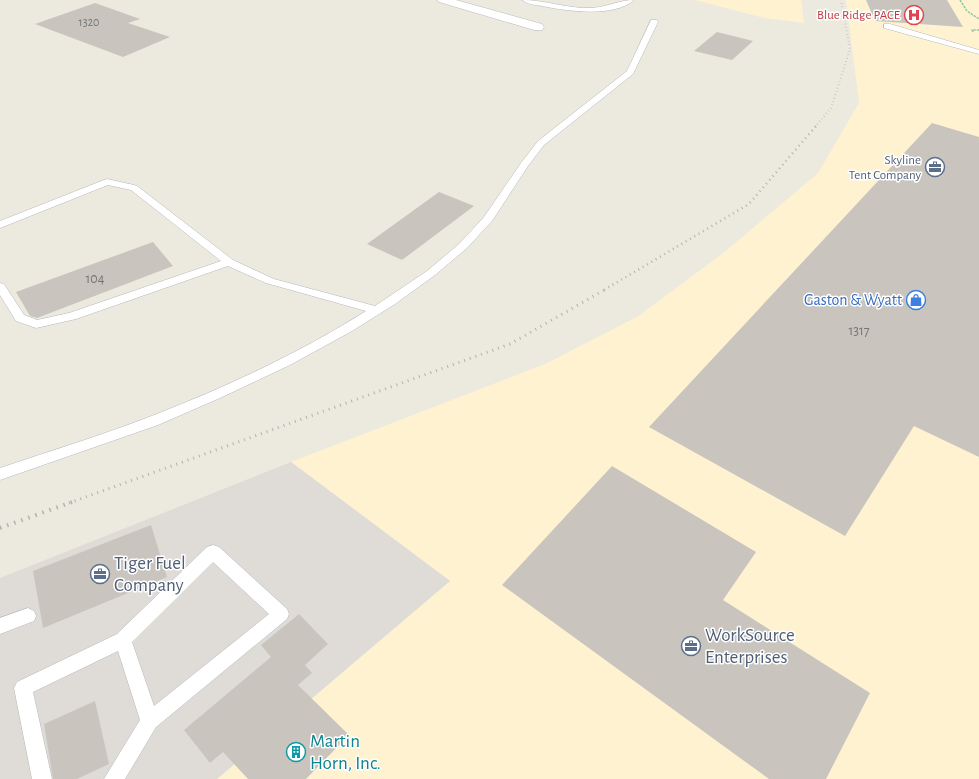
<svg xmlns="http://www.w3.org/2000/svg" width="979" height="779" viewBox="0 0 979 779" font-family="'Alegreya Sans',sans-serif">
<rect width="100%" height="100%" fill="#ece9df"/>
<g fill="#fff2d1">
<path d="M695,0H801L804,23L764,18Z"/>
<path d="M846,0H979V779H217L450,581L291,462L545,364L637,317L726,251L818,173L859,103Z"/>
</g>
<path fill="#dfdcd7" d="M291,462L450,581L217,779H0V578Z"/>
<g fill="#c9c5be">
<path d="M866,0H947L963,27L875,21Z"/>
<path d="M95,3L140,19L128,23L170,37L123,57L35,24Z"/>
<path d="M717,32L753,41L732,60L694,51Z"/>
<path d="M932,123L979,137V457L914,426L845,536L649,427Z"/>
<path d="M439,192L474,206L402,260L367,244Z"/>
<path d="M153,242L173,266L37,318L30,316L16,292Z"/>
<path d="M612,466L756,552L723,600L870,693L826,779H769L502,585Z"/>
<path d="M151,525L167,577L43,628L33,571Z"/>
<path d="M299,614L328,644L305,665L312,673L298,685L349,735L306,779H248L223,752L210,763L184,730L271,657L261,645Z"/>
<path d="M95,701L109,764L77,779H53L44,724Z"/>
</g>
<g fill="none" stroke-linecap="round" stroke-linejoin="round">
<g stroke="#b5b8bd" stroke-width="1">
<g id="service">
<path d="M522,0C545,0 568,9 592,8C607,7 620,0 634,0C614,18 567,11 542,6C535,5 527,4 522,0Z"/>
<path d="M651,20H657L658,22L633,74L544,145L528,166L492,221L467,248L435,275L395,304L352,331L290,365L220,398L158,425L0,480V468C50,451 100,436 149,417C224,388 298,354 366,311L266,283L228,266L76,319L36,328L16,321L0,295V283L4,284L24,315L37,320L69,313L221,261L131,190L108,185L0,228V221L104,180L107,179L134,185L137,186L233,260L274,279L375,306L427,271L459,244L484,217L521,163L538,141L627,71Z"/>
<path d="M884,24H890L979,50V54L884,28Z"/>
<path d="M213,545L219,547L287,609L289,614L287,619L156,727L125,779H104L140,720L118,651L33,692L52,779H32L14,688L17,682L117,634L207,547ZM213,562L269,614L154,706L132,642Z"/>
<path d="M28,608L34,611L36,616L34,621L0,634V618Z"/>
</g>
</g>
<g stroke="#b5b8bd" stroke-width="1">
<path id="minor" d="M437,0H456L542,24L544,27L542,30H534L439,2Z"/>
</g>
<g stroke="#93c6a0" stroke-width="1.5" stroke-dasharray="2.5 1" stroke-linecap="butt">
<path d="M960,0L967,11L979,19"/>
<path d="M973,32L972,30H979"/>
</g>
<use href="#service" fill="#fff" fill-rule="evenodd"/>
<use href="#minor" fill="#fff" fill-rule="evenodd"/>
<path stroke="#b1b2b2" stroke-width="2" stroke-dasharray="0.5 3" stroke-linecap="butt" d="M815,127L831,108L850,49L841,0"/>
<path stroke="#b1b2b2" stroke-width="2.5" stroke-dasharray="1 4" stroke-linecap="butt" d="M604,290L749,204L816,126"/>
<path stroke="#b1b2b2" stroke-width="3" stroke-dasharray="1 5" stroke-linecap="butt" d="M69,503L510,344L606,289"/>
<path stroke="#b1b2b2" stroke-width="4" stroke-dasharray="1.5 6" stroke-linecap="butt" d="M0,528L72,502"/>
</g>
<defs>
<g id="hospital-ring" transform="scale(1)"><circle r="9.5" fill="#fff" stroke="#e0444e" stroke-width="1.5"/><path d="M-5-5h3v3.5h4V-5h3V5h-3V1.5h-4V5h-3Z" fill="#e0444e"/></g>
<g id="office-ring" transform="scale(1)"><circle r="9.5" fill="#fff" stroke="#5c6f8a" stroke-width="1.5"/><path d="M-6-3h4V-5.5h4V-3h4V5H-6ZM-1-4.5V-3h2v-1.5ZM-6 0V1H6V0Z" fill="#5c6f8a"/></g>
<g id="shop-ring" transform="scale(1)"><circle r="9.5" fill="#fff" stroke="#3f7fe0" stroke-width="1.5"/><path d="M-5-2.5h2.3a2.7 3.5 0 0 1 5.4 0H5L5.5 6h-11ZM-1.5-2.5h3a1.5 2.3 0 0 0-3 0Z" fill="#3f7fe0"/></g>
<g id="building-ring" transform="scale(1)"><circle r="9.5" fill="#fff" stroke="#0f9aa8" stroke-width="1.5"/><path d="M-4-6H4V6H1V3H-1V6H-4ZM-2.5-4.3h1.7v1.8h-1.7ZM.8-4.3h1.7v1.8H.8ZM-2.5-1h1.7V.8h-1.7ZM.8-1h1.7V.8H.8Z" fill="#0f9aa8"/></g>
</defs>
<g fill-rule="evenodd">
<use href="#hospital-ring" x="914" y="15"/>
<use href="#office-ring" x="935" y="167"/>
<use href="#shop-ring" x="916" y="300"/>
<use href="#office-ring" x="100" y="574"/>
<use href="#office-ring" x="691" y="646"/>
<use href="#building-ring" x="296" y="752"/>
</g>
<g text-anchor="middle" dominant-baseline="central" stroke-width="3" stroke-linejoin="round" paint-order="stroke">
<g font-size="12" fill="#747678">
<text x="89" y="22">1320</text>
</g>
<g font-size="13" fill="#be3a42" stroke="#fff" text-anchor="end">
<text x="900" y="15">Blue Ridge PACE</text>
</g>
<g font-size="13" fill="#4e5e75" stroke="#fff" text-anchor="end">
<text x="921" y="160">Skyline<tspan x="921" dy="15">Tent Company</tspan></text>
</g>
<g font-size="14" fill="#747678">
<text x="95" y="279">104</text>
<text x="859" y="331">1317</text>
</g>
<g font-size="16" fill="#366cbe" stroke="#fff" text-anchor="end">
<text x="902" y="300">Gaston &amp; Wyatt</text>
</g>
<g font-size="19" fill="#4e5e75" stroke="#fff" text-anchor="start">
<text x="114" y="563">Tiger Fuel<tspan x="114" dy="22">Company</tspan></text>
<text x="705" y="635">WorkSource<tspan x="705" dy="22">Enterprises</tspan></text>
</g>
<g font-size="19" fill="#0d838f" stroke="#fff" text-anchor="start">
<text x="310" y="741">Martin<tspan x="310" dy="22">Horn, Inc.</tspan></text>
</g>
</g>
</svg>
